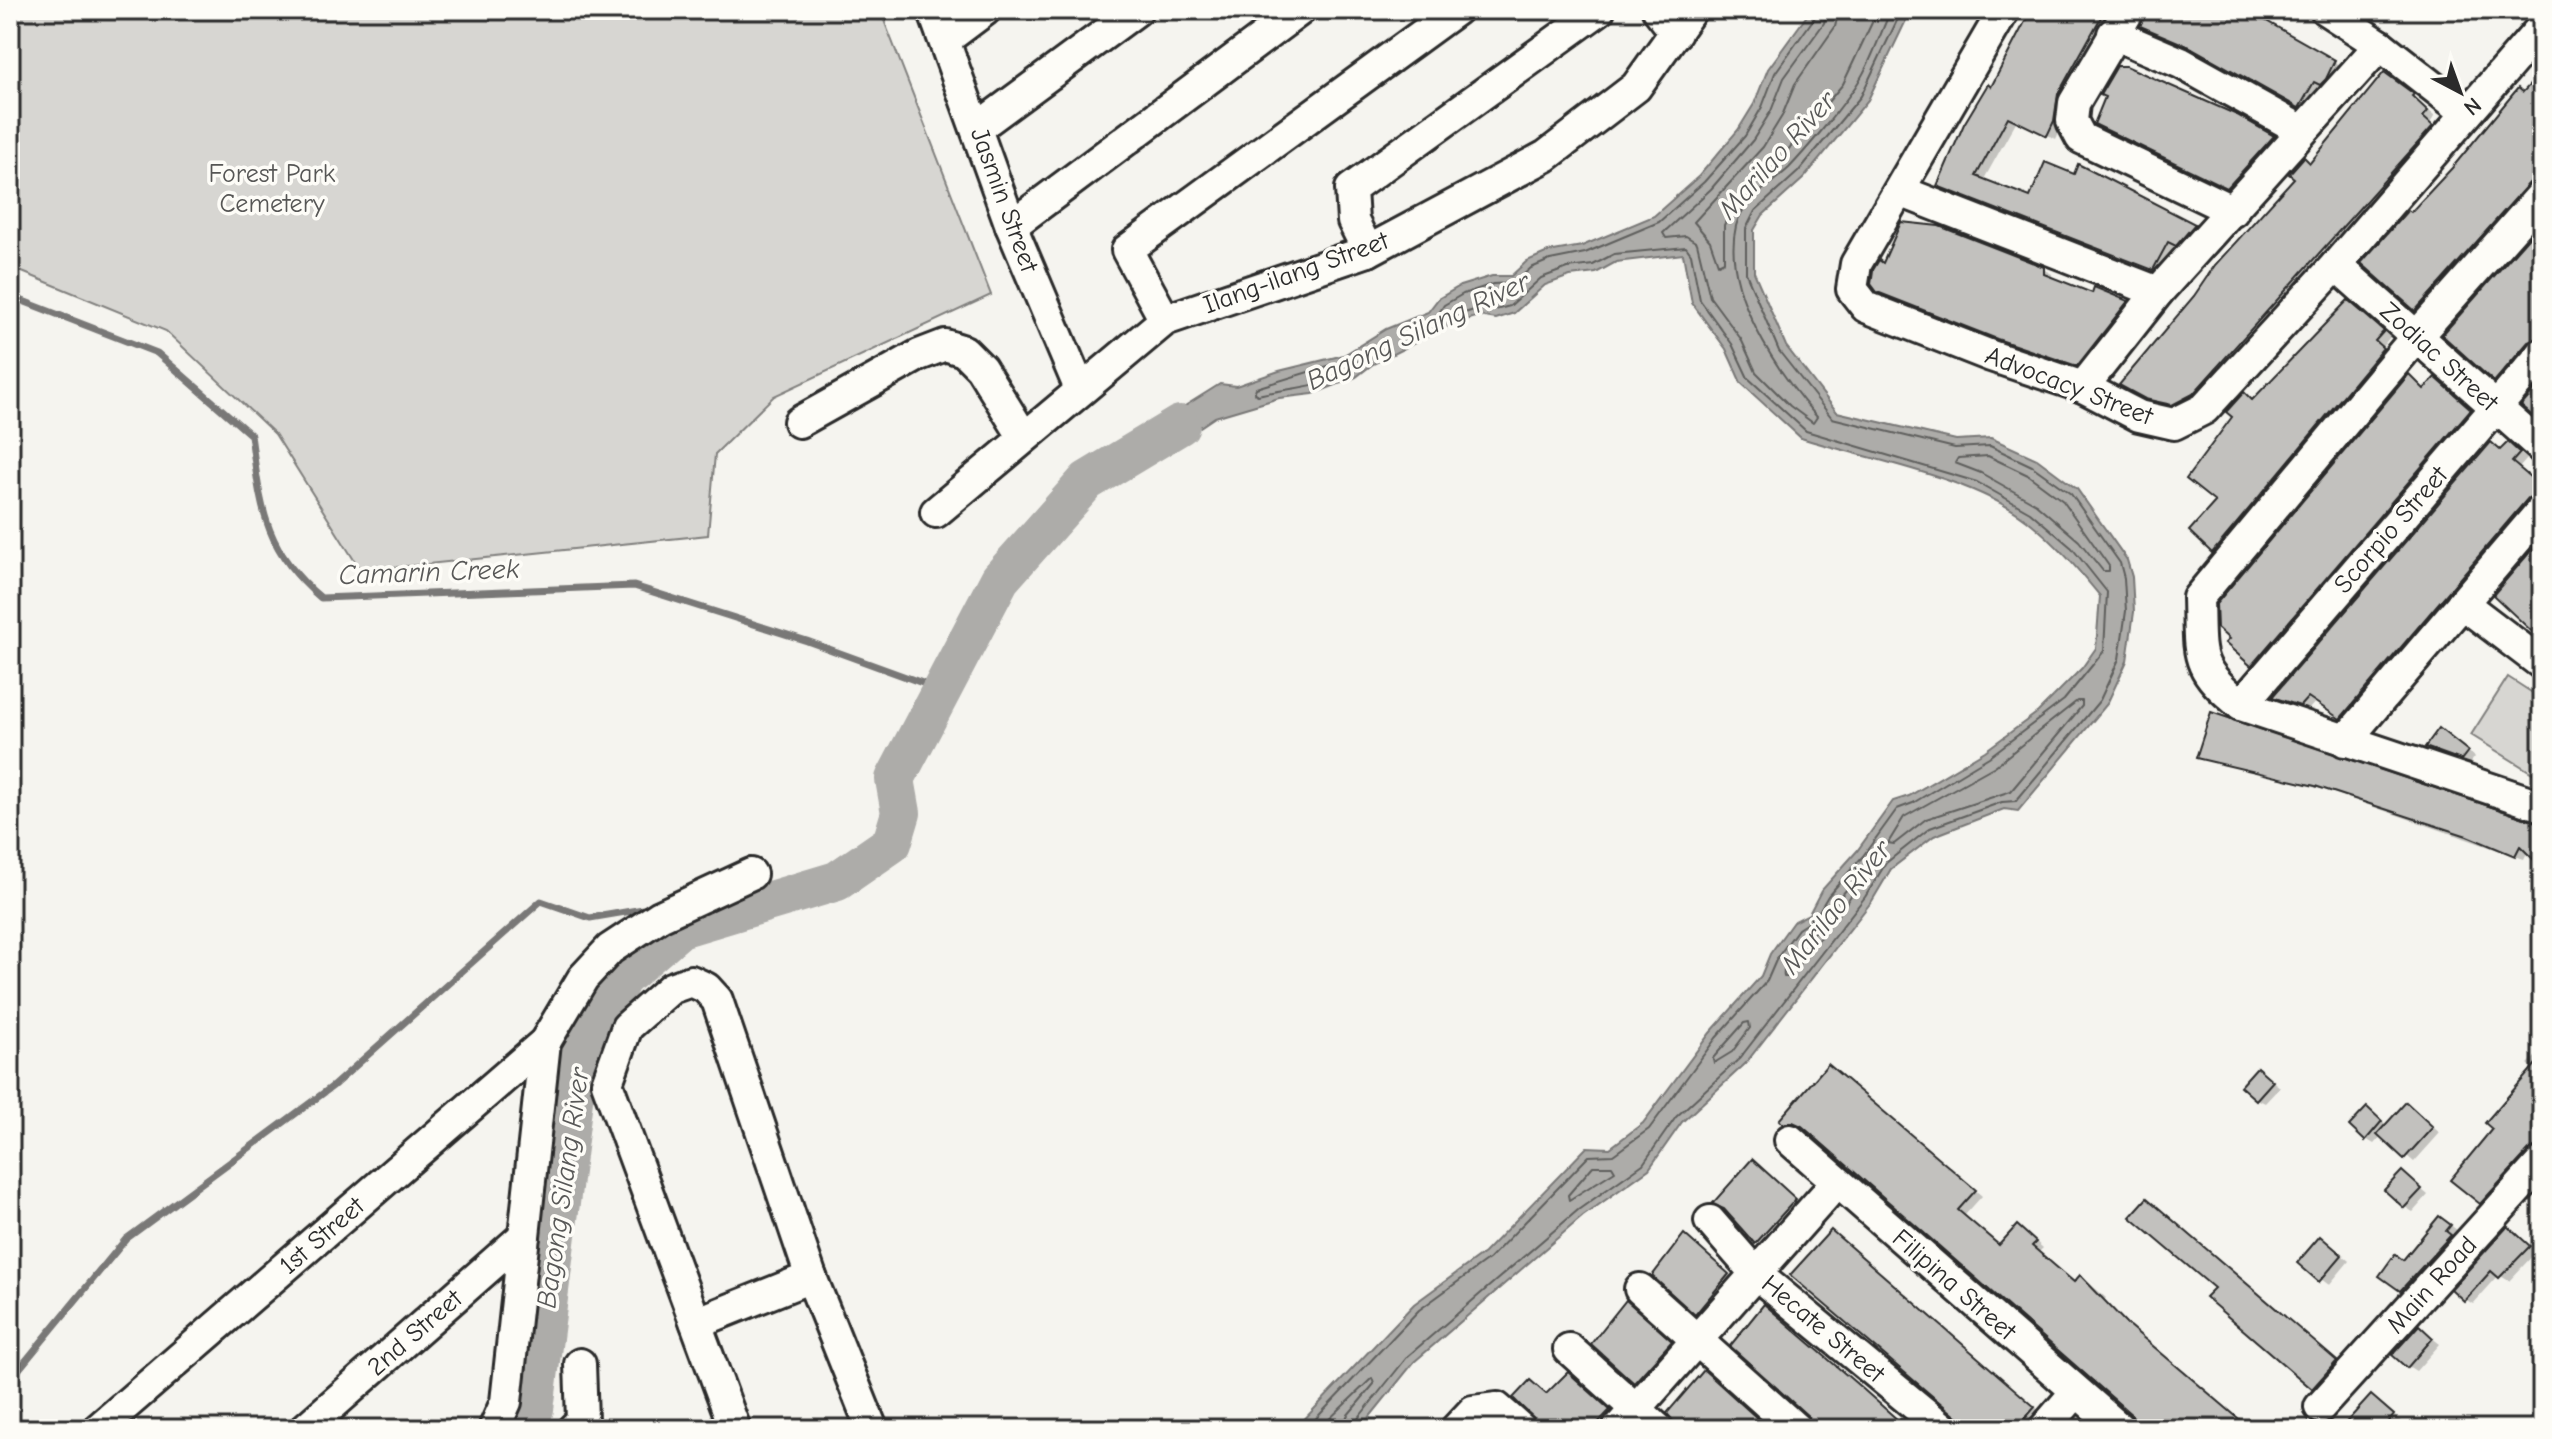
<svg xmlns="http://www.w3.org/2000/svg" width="2552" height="1439" viewBox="0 0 2552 1439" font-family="'Comic Neue',sans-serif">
<rect width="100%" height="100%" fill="#f5f4ef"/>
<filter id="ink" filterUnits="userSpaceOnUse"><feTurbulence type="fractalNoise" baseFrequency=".0125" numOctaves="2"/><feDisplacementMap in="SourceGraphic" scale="16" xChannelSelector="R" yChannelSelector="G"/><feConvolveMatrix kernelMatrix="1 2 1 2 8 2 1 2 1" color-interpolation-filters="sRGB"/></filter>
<g filter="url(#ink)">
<g fill="#d7d6d2" stroke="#81807e" stroke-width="2">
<path d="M10,10H880L991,295L774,396L715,454L708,535L361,571L275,434L166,331L10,267Z"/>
<path d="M2508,677L2542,699V779L2471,735Z"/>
</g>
<path fill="#adaca9" stroke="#797877" stroke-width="2" d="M1811,10H1911L1868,100L1804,178L1763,215L1754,230V272L1786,346L1837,412L1956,440L1991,438L2037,459L2077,489L2127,560L2132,577L2134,612L2127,661L2107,704L2018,811L2004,809L1934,836L1891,869L1872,901L1745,1064L1682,1122L1649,1169L1583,1216L1414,1362L1360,1429H1295L1414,1304L1484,1253L1587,1147L1610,1148L1643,1123L1710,1033L1761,976L1770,954L1793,922L1809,914L1821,891L1857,851L1893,801L1909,796L1985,751L2038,712L2082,668L2096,648L2100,596C2077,568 2056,543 2027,520C1971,477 1871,460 1801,438L1741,383L1726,349L1692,303L1683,254L1616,262L1596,273L1570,276L1545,285L1514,313L1496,319L1479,316L1450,325L1373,364L1356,377L1313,394L1279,398L1215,417L1166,450L1141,462L1129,441L1220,384L1236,386L1279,371L1344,355L1386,329L1428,312L1438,299L1460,286L1492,276H1511L1527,261L1548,252L1582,246L1654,216L1699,176L1738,130L1754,104L1768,69Z"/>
<g fill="#0003">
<path d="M1546,10H1570L1571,12L1557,22Z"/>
<path d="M2033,10H2114L2056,139L2017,120L1983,181L2031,200L2075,176L2079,166L2202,230L2185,249L2177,245L2162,273L1947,190Z"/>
<path d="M2149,10H2242L2342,66L2329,88L2323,85L2308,111L2200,51Z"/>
<path d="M2126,68L2273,137L2281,142L2236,191L2104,126Z"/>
<path d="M2542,75V185L2424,314L2416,309L2412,214Z"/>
<path d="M2393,79L2435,116L2430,123L2440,131L2201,398L2181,409L2156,403L2122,385L2297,178L2304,160L2312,164Z"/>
<path d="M2542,225V343L2504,385L2445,335Z"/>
<path d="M2043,269L2052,274V279L2093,296L2096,289L2135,307L2086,369L1888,296Z"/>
<path d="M2348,302L2390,337L2382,347L2390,354L2222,556L2214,551L2218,502L2234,417L2244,395L2254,401Z"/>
<path d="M2409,377L2426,390L2435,380L2478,415L2260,669L2252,665Z"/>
<path d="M2491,444L2502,451L2508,444L2527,459L2519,468L2542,487V497L2349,722L2317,700L2309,709L2285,698Z"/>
<path d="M2448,736L2475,757L2470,763L2435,750Z"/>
<path d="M2198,757L2542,824V864L2528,851L2524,859L2325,790Z"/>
<path d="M2542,1050V1077L2528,1064Z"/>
<path d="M2258,1070L2280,1087L2265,1103L2257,1099Z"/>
<path d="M1837,1072L1982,1196L1965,1215L2000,1246L2017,1228L2025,1232L2043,1248L2039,1252L2076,1283L2081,1278L2089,1283L2106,1298L2103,1301L2176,1367L2250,1429H2140L2134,1414L1808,1129L1782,1120Z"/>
<path d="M2542,1079V1155L2493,1209L2481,1202Z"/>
<path d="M2406,1105L2440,1133L2414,1162L2382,1135L2374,1144L2366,1139L2367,1109L2387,1125Z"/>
<path d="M1753,1162L1802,1205L1764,1247L1756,1243Z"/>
<path d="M2402,1173L2428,1195L2413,1212L2405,1207Z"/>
<path d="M2148,1200L2349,1370L2326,1395L2313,1387Z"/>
<path d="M2448,1223L2458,1231L2453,1237L2458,1241L2410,1294L2382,1275L2404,1261Z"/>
<path d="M2511,1230L2537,1251L2509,1281L2499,1275L2473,1304L2465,1299Z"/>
<path d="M1832,1232L2042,1413L2029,1429H1973Z"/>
<path d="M1685,1236L1736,1280L1705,1318L1697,1313Z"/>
<path d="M2329,1244L2349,1261L2329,1285L2300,1263Z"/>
<path d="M1627,1303L1678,1347L1644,1387L1594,1344Z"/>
<path d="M2419,1328L2440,1344L2416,1371L2408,1366Z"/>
<path d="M1568,1374L1617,1416L1606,1429H1549L1530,1382L1548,1396Z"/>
<path d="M2371,1397L2401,1421L2397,1426L2400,1429H2358Z"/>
</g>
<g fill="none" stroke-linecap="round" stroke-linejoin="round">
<g stroke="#5f5f5d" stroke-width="2">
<path d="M1827,10L1824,23L1784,78L1771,111L1753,140L1711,189L1663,233L1666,238L1686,236L1697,243L1710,297L1741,339L1756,372L1790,406L1813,423L1817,417C1777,372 1721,289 1736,226C1742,200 1771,185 1789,168C1808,148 1835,115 1851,93C1869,69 1879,36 1891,10"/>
<path d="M1839,10L1835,27L1795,84L1782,116L1763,147L1694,222L1710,241L1718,264L1724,261V225L1737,200L1782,157L1843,84L1878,10"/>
<path d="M1354,358L1359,363C1334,388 1290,387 1258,395L1254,393L1256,388Z"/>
<path d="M1183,419L1188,421L1187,426L1162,444L1142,449L1143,443Z"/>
<path d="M1988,456L2028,475L2063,501L2109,566V571H2103L2079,541L2036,504L1981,473L1955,463L1958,458Z"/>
<path d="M2077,701H2082V706L2011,791L1926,819L1894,844L1888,843L1904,817L1995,766Z"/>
<path d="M1852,883L1859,884L1837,916L1832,917L1836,902Z"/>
<path d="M1817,930L1821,936L1789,977H1784C1781,960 1802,938 1817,930Z"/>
<path d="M1744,1023L1749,1022L1750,1028L1732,1052L1714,1063L1713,1058Z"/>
<path d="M1593,1166H1612L1615,1171L1569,1200L1568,1195Z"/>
<path d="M1306,1429L1419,1310L1489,1259L1589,1156L1613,1155L1649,1129L1716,1038L1767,981L1777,958L1798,929L1815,918L1828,896L1863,856L1897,809L1913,803L1989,757L2064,700L2104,651L2107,592L2072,548L2030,512L1977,482L1806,431L1748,378L1732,344L1700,300L1691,254L1686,247L1614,254L1593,265L1568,268L1541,278L1510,306L1495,310L1477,309L1440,321L1436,318L1444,305L1463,294L1493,284L1514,283L1531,268L1550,260L1585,253L1659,222L1704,182L1745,136L1762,107L1775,73L1815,17L1817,10"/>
<path d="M1319,1429L1372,1378L1374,1384L1347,1416L1345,1429"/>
<path d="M1355,1429L1356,1421L1408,1356L1578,1210L1643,1164L1676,1117L1740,1058L1865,897L1886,863L1930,828L2002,802L2016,801L2100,700L2119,659L2126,611L2124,578L2120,563L2071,494L2032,466L1990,446L1955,448L1832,418L1779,351L1746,273V229L1755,211L1798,172L1861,96L1902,10"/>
</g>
<g stroke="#797877" stroke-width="7">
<path d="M10,296L157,353L251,435C261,507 263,549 321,598L634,586L807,641L939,689"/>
<path d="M697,911L719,918"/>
<path d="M10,1380L126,1239L333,1086L541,901L590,918L649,908"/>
</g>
<path stroke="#adaca9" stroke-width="40" d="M525,1429L534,1409L578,1060L622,978L680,928L837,881L892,843L901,813L895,779L1000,579L1087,481L1180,425"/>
</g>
<g fill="#c2c1be" stroke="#2b2b2b" stroke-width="2">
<path d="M2031,10H2105L2058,94L2054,121L2047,136L2008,117L1976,176L2030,197L2045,162L2074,174L2078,164L2195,224L2176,246L2168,242L2153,270L1937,186L1964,124L1988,84L1991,87Z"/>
<path d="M2147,10H2247L2335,60L2326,79L2320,85L2314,82L2299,108L2190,47L2140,26Z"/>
<path d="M2117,66H2126L2237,115L2274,136L2227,188L2094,124L2105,97L2100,95Z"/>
<path d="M2384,72L2414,94L2412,96L2428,111L2423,117L2433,126L2193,394L2172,405L2145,399L2119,385L2194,296L2215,265L2294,178L2289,174L2304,157L2310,163Z"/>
<path d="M2542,72V177L2529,183L2415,311L2361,263L2408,210L2411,212L2452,168L2518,88L2523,92Z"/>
<path d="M1901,222L1939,226L2044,267V274L2092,293L2094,287L2128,301L2077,366L1997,339L1877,292L1871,284L1873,270L1879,260L1883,263Z"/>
<path d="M2542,222V336L2528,342L2494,382L2442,335Z"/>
<path d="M2348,300L2384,331L2375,341L2383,348L2212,553L2189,531L2215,502L2186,479L2232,417L2226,412L2244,392L2252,400Z"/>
<path d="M2409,374L2424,389L2435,377L2471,409L2251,666L2225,643L2229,639L2217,628L2216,604Z"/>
<path d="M2542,382V424L2521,406Z"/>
<path d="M2491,442L2500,450L2508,442L2520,453L2512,462L2542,487V492L2528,498L2340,719L2308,697L2300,706L2272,697Z"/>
<path d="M2542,538V641L2493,595Z"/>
<path d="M2211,712L2542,824V868L2520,846L2515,856L2467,836L2315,786L2196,758Z"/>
<path d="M2439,728L2468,751L2461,760L2425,747Z"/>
<path d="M2542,1057V1144L2529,1150L2480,1204L2450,1180L2492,1129L2485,1123Z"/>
<path d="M1828,1064L1976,1190L1958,1210L1999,1245L2017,1225L2036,1242L2032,1246L2074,1282L2080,1275L2127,1324L2251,1429H2138L2132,1415L1802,1126L1793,1122L1783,1124L1779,1120Z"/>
<path d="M2257,1067L2273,1081L2256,1100L2240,1086Z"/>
<path d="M2406,1102L2433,1127L2404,1159L2377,1134Z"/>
<path d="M2367,1107L2382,1121L2365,1141L2349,1126Z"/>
<path d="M1752,1159L1796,1199L1755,1244L1724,1209L1712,1204Z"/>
<path d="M2402,1171L2422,1189L2404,1208L2384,1190Z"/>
<path d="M2147,1198L2337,1361L2312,1389L2205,1297L2214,1288L2130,1217Z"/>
<path d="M2439,1216L2451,1225L2446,1231L2451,1235L2400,1291L2379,1276L2395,1254L2403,1260Z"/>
<path d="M2508,1226L2530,1246L2499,1278L2491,1271L2464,1301L2451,1289Z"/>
<path d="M1831,1230L2035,1407L2016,1429H1971L1790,1275Z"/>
<path d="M1684,1234L1729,1274L1695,1315L1652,1276Z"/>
<path d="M2320,1236L2342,1255L2319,1282L2297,1263Z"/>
<path d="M1626,1300L1672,1341L1634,1383L1591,1344Z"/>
<path d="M1764,1304L1864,1390L1908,1429H1814L1808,1416L1730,1346Z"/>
<path d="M2419,1325L2433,1338L2407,1368L2392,1355Z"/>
<path d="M1704,1370L1769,1429H1676L1667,1413Z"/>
<path d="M1568,1372L1610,1410L1592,1429H1544L1513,1398L1530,1380L1546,1394Z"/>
<path d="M2371,1395L2394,1415L2383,1429H2340Z"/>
</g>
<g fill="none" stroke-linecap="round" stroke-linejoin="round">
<g stroke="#2b2b2b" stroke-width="36">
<g id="minor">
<path d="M933,10L1011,226L1080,389"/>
<path d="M1658,10L1676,33"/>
<path d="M2004,10L1856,264L1852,289L1866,307L1991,356L2083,387L2139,416L2174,424L2204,409L2336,265L2542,27"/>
<path d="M2129,10L2074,103L2072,121L2081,138L2233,211"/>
<path d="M2326,10L2380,45L2467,113"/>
<path d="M2113,34L2181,63L2301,130"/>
<path d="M945,40L985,10"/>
<path d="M977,128L1137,10"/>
<path d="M1900,191L2158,292"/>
<path d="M2542,195L2416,337L2198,598C2200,657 2193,666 2241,705L2542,806"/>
<path d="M1011,226L1300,10"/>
<path d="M1368,251L1353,221L1351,189L1599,10"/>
<path d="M2336,265L2542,448"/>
<path d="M1165,320L1127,250L1456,10"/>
<path d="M2083,387L2158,292L2380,45"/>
<path d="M799,422L919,355L945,345L964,351L981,368L1023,436"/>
<path d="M936,512L1165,320L1368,251L1546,156L1636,87L1691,10"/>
<path d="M2462,603L2542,664"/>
<path d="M2241,705L2542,354"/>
<path d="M2345,741L2542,510"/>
<path d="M1790,1140L2120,1429"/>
<path d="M1710,1221L1756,1274L1944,1429"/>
<path d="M1640,1289L1796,1429"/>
<path d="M696,1323L811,1277"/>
<path d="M1569,1349L1658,1429"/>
<path d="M2320,1407L2542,1162"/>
<path d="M98,1429L545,1042"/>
<path d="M305,1429L524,1236"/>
<path d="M494,1429L506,1402L545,1042L583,978L610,949L660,916L751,874"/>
<path d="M573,1429L582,1420L580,1364"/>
<path d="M735,1429L607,1083L627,1027L671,988L691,981L706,988L717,1000L811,1277L872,1429"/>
<path d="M1456,1429L1473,1411L1497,1408L1521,1429"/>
<path d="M1618,1429L1837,1182"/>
<path d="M2044,1429L2076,1392"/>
</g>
</g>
<use href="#minor" stroke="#fdfcf7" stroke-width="30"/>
</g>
</g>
<g text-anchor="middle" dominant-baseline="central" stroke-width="7" stroke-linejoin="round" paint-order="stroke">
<g font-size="26" fill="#565655" stroke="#fdfcf7">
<text x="272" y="174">Forest Park<tspan x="272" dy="30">Cemetery</tspan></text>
</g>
<g font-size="26" fill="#2b2b2b" stroke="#fdfcf7">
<text transform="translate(1004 200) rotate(70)">Jasmin Street</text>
<text transform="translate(1296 273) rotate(-20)">Ilang-ilang Street</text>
<text transform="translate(2439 357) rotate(42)">Zodiac Street</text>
<text transform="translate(2069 386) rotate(21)">Advocacy Street</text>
<text transform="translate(2391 530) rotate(-49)">Scorpio Street</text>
<text transform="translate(322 1236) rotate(-41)">1st Street</text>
<text transform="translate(1954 1285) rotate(41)">Filipina Street</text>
<text transform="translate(2432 1285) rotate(-48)">Main Road</text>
<text transform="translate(1823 1329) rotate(40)">Hecate Street</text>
<text transform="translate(415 1333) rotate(-41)">2nd Street</text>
</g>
<g font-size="28" font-style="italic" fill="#585857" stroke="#fdfcf7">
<text transform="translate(1777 155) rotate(-48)">Marilao River</text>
<text transform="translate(1418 331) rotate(-25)">Bagong Silang River</text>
<text transform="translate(429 572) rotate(-2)">Camarin Creek</text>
<text transform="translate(1836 907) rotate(-52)">Marilao River</text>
<text transform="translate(563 1188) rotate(-82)">Bagong Silang River</text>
</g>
</g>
<rect width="2552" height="1439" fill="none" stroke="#fdfcf7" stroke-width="40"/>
<rect x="20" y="20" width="2512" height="1399" fill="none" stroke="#2b2b2b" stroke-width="3" filter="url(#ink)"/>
<g transform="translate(2460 92) rotate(139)" stroke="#fdfcf7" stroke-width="6" paint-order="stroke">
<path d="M0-6L14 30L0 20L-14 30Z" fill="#2b2b2b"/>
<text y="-12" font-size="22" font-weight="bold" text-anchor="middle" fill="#2b2b2b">N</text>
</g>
</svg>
